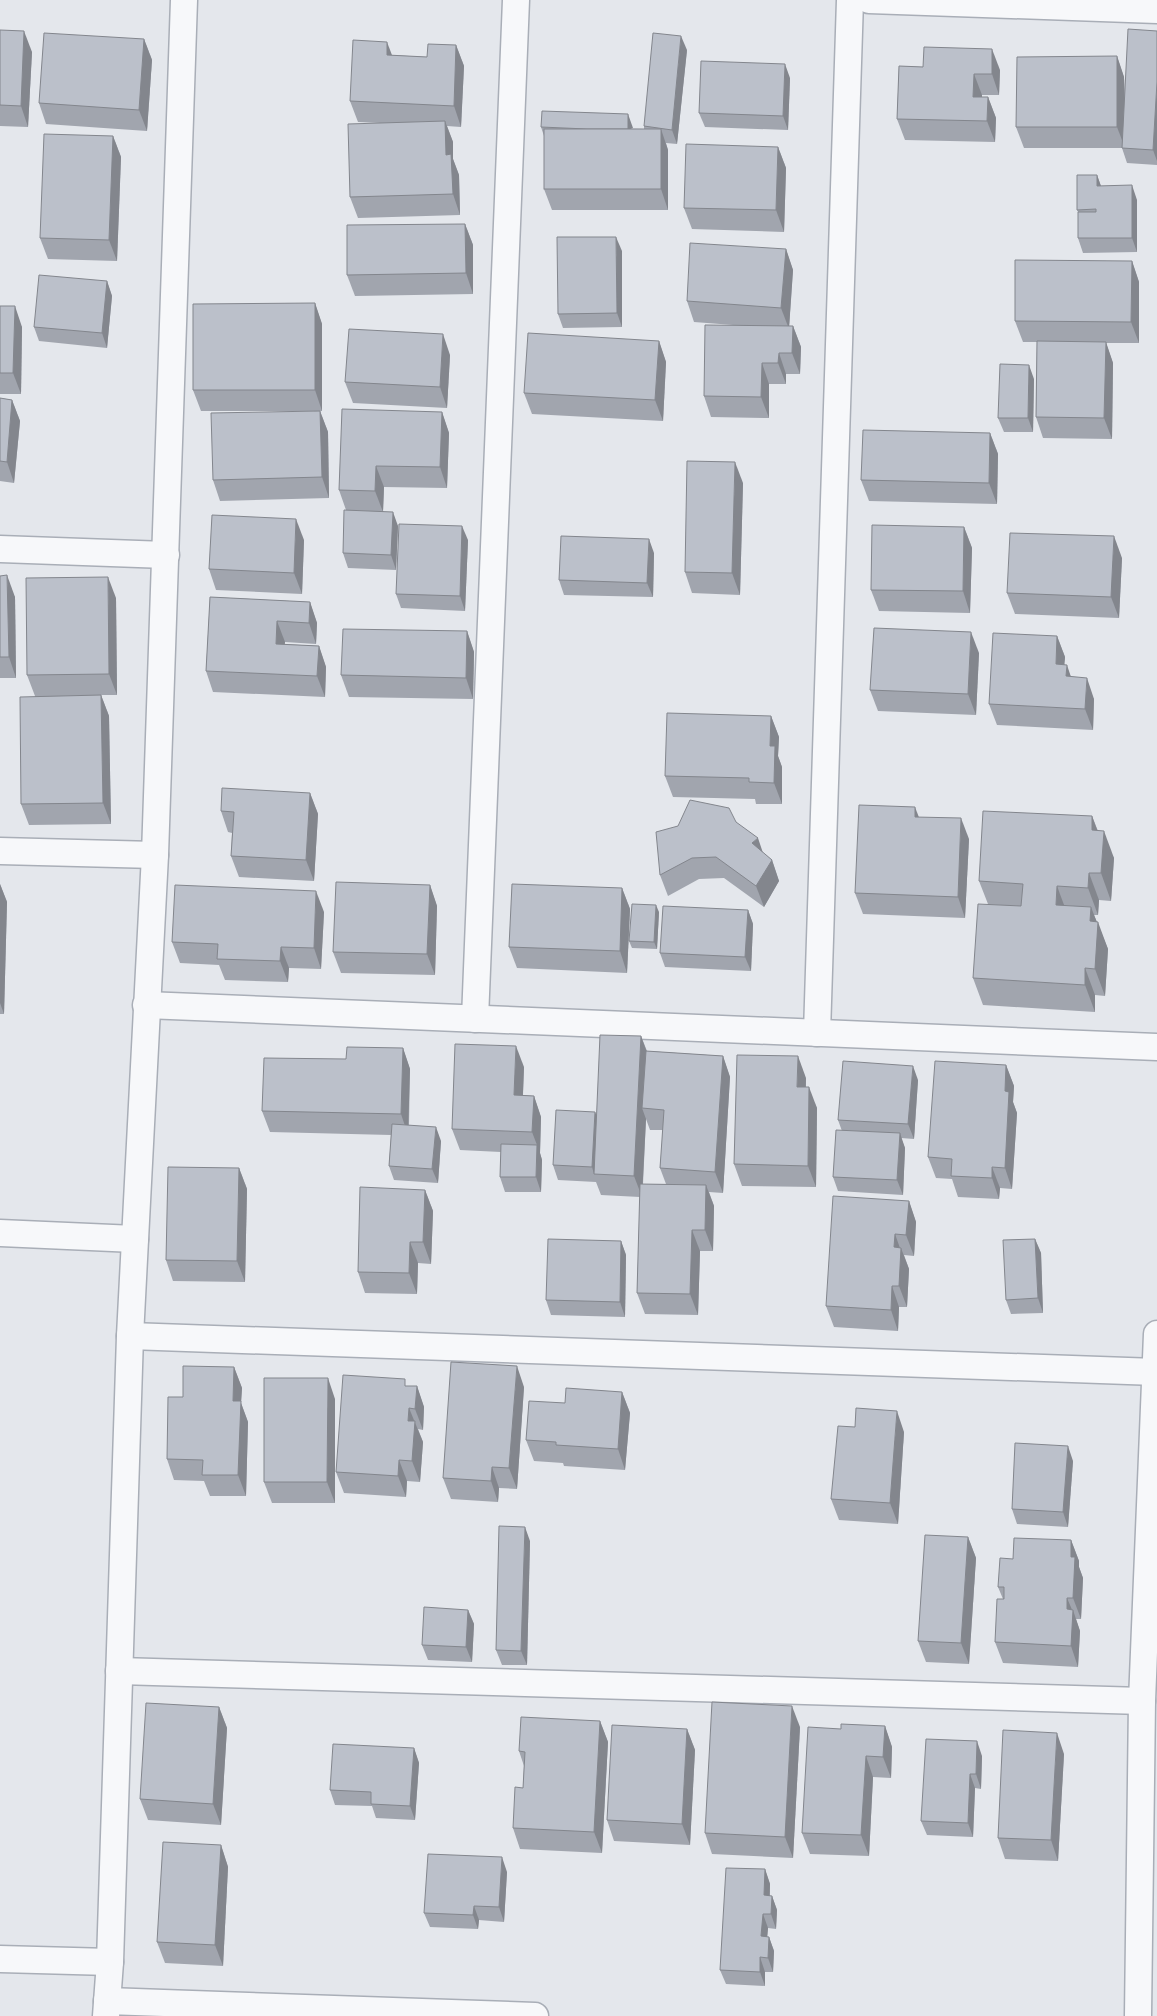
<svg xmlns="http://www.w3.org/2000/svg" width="1157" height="2016" viewBox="0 0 1157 2016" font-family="'Fira Sans',sans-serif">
<rect width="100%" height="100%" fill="#e4e7ec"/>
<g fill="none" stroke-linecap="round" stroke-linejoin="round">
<g stroke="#a9aeb7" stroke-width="29">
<g id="minor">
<path d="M869,0L1157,10"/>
<path d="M0,549L166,555"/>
<path d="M0,851L155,855"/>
<path d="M146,1005L1157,1047"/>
<path d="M475,1019L516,0"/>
<path d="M817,1033L850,0"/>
<path d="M0,1233L135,1239"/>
<path d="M130,1336L1156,1372"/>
<path d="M119,1671L1142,1701"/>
<path d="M0,1959L110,1962"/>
<path d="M107,2001L535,2016"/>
<path d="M106,2016L110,1962L130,1336L155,855L184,0"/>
<path d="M1138,2016L1142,1701L1157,1334"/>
</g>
</g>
<use href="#minor" stroke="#f7f8fa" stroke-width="26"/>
</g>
<g fill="#a1a5ae" fill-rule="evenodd">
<path d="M0,30L32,52L28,127L0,126Z"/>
<path d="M1157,31V165L1127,163L1122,148H1024L1016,127L1117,56L1124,77L1125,95Z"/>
<path d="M144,39L152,60L147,131L46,124L39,103Z"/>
<path d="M456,45L464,66L461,127L447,126L453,142V159L459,175L460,215L358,218L350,197L380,123L358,122L350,101L392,55L427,57Z"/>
<path d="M687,50L677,144L666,143L668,150V210H552L544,189V136L541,127L644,129V126Z"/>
<path d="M899,66L1000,70L999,95H982V97H988L996,118L995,142L905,140L897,119Z"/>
<path d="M790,78L788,130L705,127L699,113Z"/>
<path d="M113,136L121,157L117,261L48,259L40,238Z"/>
<path d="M778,147L786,168L784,232L692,229L684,208Z"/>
<path d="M1097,175L1101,186L1137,200V252L1083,253L1078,238V212L1077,210Z"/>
<path d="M465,224L473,245V294L355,296L347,275Z"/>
<path d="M786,249L793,270L789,326H793L801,347L800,374H786V384H769V418L711,417L704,396L746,326L694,322L687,301Z"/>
<path d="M622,251V327L563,328L558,314Z"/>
<path d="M1132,261L1139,282V343H1106L1113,363L1112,439L1043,438L1036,417L1037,342H1023L1015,321Z"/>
<path d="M107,281L112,296L107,348L39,341L34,327Z"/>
<path d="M315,303L322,324V411H320L328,432L329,498L220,501L213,480L315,411H201L193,390Z"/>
<path d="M0,306L22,327L21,394H0Z"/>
<path d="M659,341L666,362L663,421L532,414L524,393Z"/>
<path d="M450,355L447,408L353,403L345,382Z"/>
<path d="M1034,379L1033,432H1004L998,418Z"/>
<path d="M0,398L12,400L20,421L14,483L0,481Z"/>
<path d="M442,412L449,433L447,488L384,487L383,511L398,526L396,570L348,568L343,553L346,510L339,490Z"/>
<path d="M990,433L998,454L997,504L869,501L861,480Z"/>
<path d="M743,483L740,595L692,593L685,572Z"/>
<path d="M964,527L972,548L970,613L879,611L871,590Z"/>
<path d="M304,540L302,594L216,590L209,569Z"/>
<path d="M468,540L465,611L401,608L396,594Z"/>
<path d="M654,553L653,597L564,595L559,580Z"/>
<path d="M1122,558L1119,618L1015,614L1007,593Z"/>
<path d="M0,576L15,597L16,678H0Z"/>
<path d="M210,597L310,602L317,623L316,644L285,642L284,644L319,646L326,667L325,697L213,692L206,671Z"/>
<path d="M116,598L117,695H101L109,716L111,824L29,825L21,804L35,696L27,675Z"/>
<path d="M467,631L474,652L473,699L349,697L341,675Z"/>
<path d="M1057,636L1065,657L1064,664L1071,677L1094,699L1093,730L997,725L989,704Z"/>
<path d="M979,653L976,715L878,711L870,690Z"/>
<path d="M771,716L779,737L778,756L782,767V804H756L755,799L673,797L665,776Z"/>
<path d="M310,793L318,814L314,881L239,877L231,856L232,833L228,832L221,811Z"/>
<path d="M1092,816L1098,831L1114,858L1111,901L1099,900L1098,915H1094L1108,949L1105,996L1095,995V1012L983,1005L973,978L988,904L979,881Z"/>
<path d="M736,822L763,853L772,860L779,881L764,907L724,878L699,879L668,896L660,875Z"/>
<path d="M969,839L965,918L863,914L855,893Z"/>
<path d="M0,884L7,902L4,1014H0Z"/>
<path d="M430,885L437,906L435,975L341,973L333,952Z"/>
<path d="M622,888L630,909L627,973L517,968L509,947Z"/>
<path d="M748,910L753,924L751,971L665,967L660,953Z"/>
<path d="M324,912L321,969L289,968L288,982L225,980L219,965L180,963L172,942Z"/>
<path d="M659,912L657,949L632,948L629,941Z"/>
<path d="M641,1036L647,1051L723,1056L730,1077L723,1193L709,1192L714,1206L713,1251H700L698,1315L645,1314L637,1293L640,1197L601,1195L596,1182L558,1180L553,1165L595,1112L596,1115ZM646,1119L650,1130H663L660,1168L666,1184H643Z"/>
<path d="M403,1048L410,1069L409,1125L441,1141L438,1183L394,1180L389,1166L391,1135L270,1132L262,1111L346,1059Z"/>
<path d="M1006,1065L1014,1086L1013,1102L1017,1113L1012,1189L1000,1188L999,1199L958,1197L952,1179L936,1178L928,1157Z"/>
<path d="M524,1067L523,1095L534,1096L541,1117L540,1153L542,1160L541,1192H505L500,1177L501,1152L460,1150L452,1129Z"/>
<path d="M806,1078V1087L817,1108L816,1187L742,1186L734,1164Z"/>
<path d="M918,1080L914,1139L901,1138L905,1148L903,1195L838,1191L833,1177L842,1131L838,1120Z"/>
<path d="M239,1168L247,1189L245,1282L173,1281L166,1260Z"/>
<path d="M425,1190L433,1211L431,1264L418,1263L417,1294L365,1293L358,1272Z"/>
<path d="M909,1201L916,1222L914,1256L904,1255L909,1269L907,1307H899L898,1331L834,1327L826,1306Z"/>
<path d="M1035,1239L1041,1253L1043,1313L1011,1314L1006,1300Z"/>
<path d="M621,1241L626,1255L625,1317L551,1315L546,1300Z"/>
<path d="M234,1367L242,1388L241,1403L248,1422L246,1496H210L204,1481L174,1480L167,1459L183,1397Z"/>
<path d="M408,1386H417L424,1407L423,1430L418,1429L423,1442L420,1482L407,1481L406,1497L344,1493L336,1472Z"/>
<path d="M524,1387L517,1489L499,1488L498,1502L451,1499L443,1478Z"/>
<path d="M622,1392L630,1413L625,1470L564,1466L563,1463L534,1461L526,1440L565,1403Z"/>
<path d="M335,1399V1503H272L264,1482Z"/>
<path d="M904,1432L898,1524L839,1520L831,1499Z"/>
<path d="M1073,1461L1068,1527L1017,1524L1012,1509Z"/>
<path d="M968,1537L976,1558L969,1664L926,1662L918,1641Z"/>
<path d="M1071,1540L1079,1561V1567L1083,1578L1081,1619H1076L1080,1631L1078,1667L1003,1663L995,1642L1003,1599L998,1587L1013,1559Z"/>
<path d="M530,1541L527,1665H502L496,1650Z"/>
<path d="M468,1610L474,1624L472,1662L428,1660L422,1645Z"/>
<path d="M219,1707L227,1728L221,1825L148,1820L140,1799Z"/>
<path d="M600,1721L608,1742L602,1853L520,1849L513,1828L523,1788L524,1766L519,1751Z"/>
<path d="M885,1726L892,1747L891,1778L873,1777L869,1856L810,1854L802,1833L841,1729Z"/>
<path d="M800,1727L793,1858L712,1854L705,1833Z"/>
<path d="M687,1729L695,1750L690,1845L614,1841L607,1820Z"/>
<path d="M414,1748L419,1763L415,1820L376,1818L372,1806L335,1805L330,1790Z"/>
<path d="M1064,1754L1058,1861L1005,1859L998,1838Z"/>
<path d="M982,1756L981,1789L975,1788L973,1837L927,1835L921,1821Z"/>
<path d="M221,1845L228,1867L223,1966L165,1963L157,1942Z"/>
<path d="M765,1869L770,1884V1896H772L777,1910L776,1929L768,1928L767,1937H769L774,1951L773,1972H765V1986L726,1984L720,1970Z"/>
<path d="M507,1872L504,1922L479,1920L478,1929L430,1927L424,1913Z"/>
</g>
<g fill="#83868d">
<path d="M24,31L32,52L28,127L21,106Z"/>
<path d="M681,36L687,50L677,144L672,130Z"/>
<path d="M144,39L152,60L147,131L139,110Z"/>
<path d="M387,42L395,63L387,55Z"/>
<path d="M456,45L464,66L461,127L454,106Z"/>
<path d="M992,49L1000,70L999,95L992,74Z"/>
<path d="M1117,56L1124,77L1125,148L1117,127Z"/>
<path d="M785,64L790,78L788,130L783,116Z"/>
<path d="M974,74L982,95L981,118L973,97Z"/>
<path d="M1157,82V161L1153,150Z"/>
<path d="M988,97L996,118L995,142L987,121Z"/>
<path d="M628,114L633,128L628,130Z"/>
<path d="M445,121L453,142V159L459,175L460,215L453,194L446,155Z"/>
<path d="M661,129L668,150V210L661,189Z"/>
<path d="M113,136L121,157L117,261L109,240Z"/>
<path d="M778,147L786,168L784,232L776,210Z"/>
<path d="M1097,175L1102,189L1097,186Z"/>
<path d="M1132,185L1137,200V252L1132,238Z"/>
<path d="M465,224L473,245V294L466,273Z"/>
<path d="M616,237L622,251V327L617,313Z"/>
<path d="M786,249L793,270L789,329L781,308Z"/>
<path d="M1132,261L1139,282V343L1131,322Z"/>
<path d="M107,281L112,296L107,348L102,333Z"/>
<path d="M315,303L322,324V411L315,390Z"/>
<path d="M15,306L22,327L21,394L13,373Z"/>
<path d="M793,326L801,347L800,374L792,353Z"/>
<path d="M443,334L450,355L447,408L440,387Z"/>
<path d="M659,341L666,362L663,421L655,400Z"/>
<path d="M1106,342L1113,363L1112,439L1104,418Z"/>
<path d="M779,353L786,374V384L778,363Z"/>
<path d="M762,363L769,384V418L761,397Z"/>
<path d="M1029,365L1034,379L1033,432L1028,418Z"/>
<path d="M12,400L20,421L14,483L7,462Z"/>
<path d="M320,411L328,432L329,498L322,477Z"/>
<path d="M442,412L449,433L447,488L440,467Z"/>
<path d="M990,433L998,454L997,504L989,483Z"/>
<path d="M735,462L743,483L740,595L732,573Z"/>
<path d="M376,466L384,487L383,512L375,491Z"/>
<path d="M393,512L398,526L396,570L391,555Z"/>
<path d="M296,519L304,540L302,594L294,573Z"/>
<path d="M462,526L468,540L465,611L460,596Z"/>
<path d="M964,527L972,548L970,613L963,591Z"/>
<path d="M1114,536L1122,558L1119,618L1111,597Z"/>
<path d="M649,539L654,553L653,597L647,583Z"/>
<path d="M7,575L15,597L16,678L9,657Z"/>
<path d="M108,577L116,598L117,695L109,674Z"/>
<path d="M310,602L317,623L316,644L309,623Z"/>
<path d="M277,621L285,642L283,665L276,644Z"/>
<path d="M467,631L474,652L473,699L466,678Z"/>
<path d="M971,632L979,653L976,715L968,694Z"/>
<path d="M1057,636L1065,657L1063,685L1056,664Z"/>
<path d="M319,646L326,667L325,697L317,676Z"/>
<path d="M1067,665L1074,686L1066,676Z"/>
<path d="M1087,678L1094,699L1093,730L1085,709Z"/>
<path d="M101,695L109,716L111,824L103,803Z"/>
<path d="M771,716L779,737L778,756L782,767V804L774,783L770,746Z"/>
<path d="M310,793L318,814L314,881L306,860Z"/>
<path d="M915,807L923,828L915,817Z"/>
<path d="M1092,816L1102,843L1092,830Z"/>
<path d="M961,818L969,839L965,918L958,897Z"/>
<path d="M1104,831L1114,858L1111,901L1101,873Z"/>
<path d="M758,838L765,859L752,843Z"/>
<path d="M772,860L779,881L764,907L756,886Z"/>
<path d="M1089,873L1099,900L1098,915L1088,888Z"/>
<path d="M0,884L7,902L4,1014L0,1003Z"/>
<path d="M430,885L437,906L435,975L427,954Z"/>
<path d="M1057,886L1067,913L1056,905Z"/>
<path d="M622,888L630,909L627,973L620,951Z"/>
<path d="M316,891L324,912L321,969L314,948Z"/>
<path d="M656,905L659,912L657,949L654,942Z"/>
<path d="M1091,907L1098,925V922L1108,949L1105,996L1095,969L1090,921Z"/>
<path d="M748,910L753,924L751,971L745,957Z"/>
<path d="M281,947L289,968L288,982L280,961Z"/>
<path d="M1085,968L1095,995V1012L1085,985Z"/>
<path d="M641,1036L649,1058L642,1108L646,1119L642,1197L634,1176Z"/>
<path d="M516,1046L524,1067L522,1116L514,1095Z"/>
<path d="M403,1048L410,1069L408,1135L401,1114Z"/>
<path d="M723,1056L730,1077L723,1193L715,1172Z"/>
<path d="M798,1056L806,1078L805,1108L797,1087Z"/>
<path d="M1006,1065L1014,1086L1013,1102L1017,1113L1012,1189L1005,1168V1091Z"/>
<path d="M913,1066L918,1080L914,1139L908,1124Z"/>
<path d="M809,1087L817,1108L816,1187L808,1166Z"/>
<path d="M534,1096L541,1117L540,1153L542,1160L541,1192L536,1177L537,1145L532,1132Z"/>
<path d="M595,1112L601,1126L594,1174L592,1167Z"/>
<path d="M436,1127L441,1141L438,1183L432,1169Z"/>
<path d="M900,1133L905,1148L903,1195L897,1180Z"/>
<path d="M992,1167L1000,1188L999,1199L992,1178Z"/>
<path d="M239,1168L247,1189L245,1282L237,1261Z"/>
<path d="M706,1185L714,1206L713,1251L705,1230Z"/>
<path d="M425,1190L433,1211L431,1264L423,1242Z"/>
<path d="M909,1201L916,1222L914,1256L906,1235Z"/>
<path d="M692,1230L700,1251L698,1315L690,1294Z"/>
<path d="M895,1234L901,1251V1248L909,1269L907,1307L899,1286L894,1247Z"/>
<path d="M1035,1239L1041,1253L1043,1313L1038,1298Z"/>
<path d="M621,1241L626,1255L625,1317L620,1302Z"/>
<path d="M410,1242L418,1263L417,1294L409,1273Z"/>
<path d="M892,1286L899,1307L898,1331L891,1310Z"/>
<path d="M517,1366L524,1387L517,1489L509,1468Z"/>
<path d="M234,1367L242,1388L241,1403L248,1422L246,1496L238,1475L233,1401Z"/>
<path d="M328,1378L335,1399V1503L327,1482Z"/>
<path d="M417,1386L424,1407L423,1430L415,1409Z"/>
<path d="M622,1392L630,1413L625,1470L618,1449Z"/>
<path d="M409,1408L423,1442L420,1482L412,1461L408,1421Z"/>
<path d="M897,1411L904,1432L898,1524L890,1503Z"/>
<path d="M1068,1446L1073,1461L1068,1527L1063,1512Z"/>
<path d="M399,1460L407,1481L406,1497L398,1476Z"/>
<path d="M492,1467L499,1488L498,1502L491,1481Z"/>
<path d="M525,1527L530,1541L527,1665L521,1651Z"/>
<path d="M968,1537L976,1558L969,1664L961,1643Z"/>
<path d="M1071,1540L1079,1561V1567L1083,1578L1081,1619L1073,1598L1071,1557Z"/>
<path d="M1067,1598L1073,1612V1610L1080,1631L1078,1667L1071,1646L1067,1609Z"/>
<path d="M468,1610L474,1624L472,1662L466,1647Z"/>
<path d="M792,1706L800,1727L793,1858L785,1837Z"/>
<path d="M219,1707L227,1728L221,1825L213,1804Z"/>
<path d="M600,1721L608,1742L602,1853L594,1832Z"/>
<path d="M885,1726L892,1747L891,1778L883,1757Z"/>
<path d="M687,1729L695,1750L690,1845L682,1824Z"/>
<path d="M1057,1733L1064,1754L1058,1861L1051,1840Z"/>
<path d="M977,1741L982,1756L981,1789L976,1774Z"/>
<path d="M414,1748L419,1763L415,1820L410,1806Z"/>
<path d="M866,1756L873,1777L869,1856L861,1835Z"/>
<path d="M970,1774L975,1788L973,1837L968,1823Z"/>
<path d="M221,1845L228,1867L223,1966L215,1945Z"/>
<path d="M502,1857L507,1872L504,1922L499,1907Z"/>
<path d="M765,1869L770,1884L769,1910L764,1895Z"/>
<path d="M772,1896L777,1910L776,1929L771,1914Z"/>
<path d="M474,1906L479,1920L478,1929L473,1915Z"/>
<path d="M763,1914L768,1928L766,1951L761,1936Z"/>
<path d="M769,1937L774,1951L773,1972L768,1958Z"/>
<path d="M760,1957L765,1972V1986L760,1972Z"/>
</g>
<g fill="#bbc0ca" stroke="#83868d">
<path d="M1128,29L1157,31V82L1153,150L1122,148Z"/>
<path d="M0,30L24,31L21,106L0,105Z"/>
<path d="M44,33L144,39L139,110L39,103Z"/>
<path d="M653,33L681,36L672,130L644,126Z"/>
<path d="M353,40L387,42V55L427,57L428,44L456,45L454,106L350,101Z"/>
<path d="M924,47L992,49V74H974L973,97H988L987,121L897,119L899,66L923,67Z"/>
<path d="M1117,56V127H1016L1017,57Z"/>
<path d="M701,61L785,64L783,116L699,113Z"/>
<path d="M542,111L628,114V129H587L541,127Z"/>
<path d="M445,121L446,155L451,154L453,194L350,197L348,124Z"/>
<rect x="544" y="129" width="117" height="60"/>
<path d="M44,134L113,136L109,240L40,238Z"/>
<path d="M686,144L778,147L776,210L684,208Z"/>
<path d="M1077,175H1097V186L1132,185V238H1078V212H1096V209L1077,210Z"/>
<path d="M465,224L466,273L347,275V225Z"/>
<path d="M557,237H616L617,313L558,314Z"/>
<path d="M690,243L786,249L781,308L687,301Z"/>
<path d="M1015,260L1132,261L1131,322L1015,321Z"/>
<path d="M39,275L107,281L102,333L34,327Z"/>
<path d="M315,303V390H193V304Z"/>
<path d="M0,306H15L13,373H0Z"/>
<path d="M705,325L793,326L792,353H779L778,363H762L761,397L704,396Z"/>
<path d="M349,329L443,334L440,387L345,382Z"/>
<path d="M528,333L659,341L655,400L524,393Z"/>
<path d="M1037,341L1106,342L1104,418L1036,417Z"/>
<path d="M1000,364L1029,365L1028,418H998Z"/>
<path d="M0,398L12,400L7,462L0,461Z"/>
<path d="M342,409L442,412L440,467L376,466L375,491L339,490Z"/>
<path d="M320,411L322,477L213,480L211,413Z"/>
<path d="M863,430L990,433L989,483L861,480Z"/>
<path d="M687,461L735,462L732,573L685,572Z"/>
<path d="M344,510L393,512L391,555L343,553Z"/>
<path d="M212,515L296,519L294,573L209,569Z"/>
<path d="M399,524L462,526L460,596L396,594Z"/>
<path d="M872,525L964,527L963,591L871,590Z"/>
<path d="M1010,533L1114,536L1111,597L1007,593Z"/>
<path d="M561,536L649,539L647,583L559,580Z"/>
<path d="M7,575L9,657H0V576Z"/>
<path d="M108,577L109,674L27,675L26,578Z"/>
<path d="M210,597L310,602L309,623L277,621L276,644L319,646L317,676L206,671Z"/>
<path d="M874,628L971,632L968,694L870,690Z"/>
<path d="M343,629L467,631L466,678L341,675Z"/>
<path d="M993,633L1057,636L1056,664L1067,665L1066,676L1087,678L1085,709L989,704Z"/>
<path d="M101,695L103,803L21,804L20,697Z"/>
<path d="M667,713L771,716L770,746H775L774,783L749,782V778L665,776Z"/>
<path d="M222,788L310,793L306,860L231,856L234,812L221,811Z"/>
<path d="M690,800L729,808L736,822L758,838L752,843L772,860L756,886L716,857L692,858L660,875L656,832L678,826Z"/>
<path d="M859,805L915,807V817L961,818L958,897L855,893Z"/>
<path d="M983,811L1092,816V830L1104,831L1101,873H1089L1088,888L1057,886L1056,905L1091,907L1090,921L1098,922L1095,969L1085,968V985L973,978L978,904L1021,906L1023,884L979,881Z"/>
<path d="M336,882L430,885L427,954L333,952Z"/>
<path d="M512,884L622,888L620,951L509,947Z"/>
<path d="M175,885L316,891L314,948L281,947L280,961L217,959L218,944L172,942Z"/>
<path d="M632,904L656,905L654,942L629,941Z"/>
<path d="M663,906L748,910L745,957L660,953Z"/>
<path d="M600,1035L641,1036L634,1176L594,1174Z"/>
<path d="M455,1044L516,1046L514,1095L534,1096L532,1132L452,1129Z"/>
<path d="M347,1047L403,1048L401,1114L262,1111L264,1058L346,1059Z"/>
<path d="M646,1051L723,1056L715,1172L660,1168L664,1110L642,1108Z"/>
<path d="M737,1055L798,1056L797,1087H809L808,1166L734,1164Z"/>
<path d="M843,1061L913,1066L908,1124L838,1120Z"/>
<path d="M935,1061L1006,1065L1005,1091L1009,1092L1005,1168L992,1167V1178L951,1176L952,1159L928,1157Z"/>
<path d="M556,1110L595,1112L592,1167L553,1165Z"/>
<path d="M392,1124L436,1127L432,1169L389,1166Z"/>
<path d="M836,1130L900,1133L897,1180L833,1177Z"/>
<path d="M501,1144L537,1145L536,1177H500Z"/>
<path d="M168,1167L239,1168L237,1261L166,1260Z"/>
<path d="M640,1184L706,1185L705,1230H692L690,1294L637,1293Z"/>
<path d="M360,1187L425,1190L423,1242H410L409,1273L358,1272Z"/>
<path d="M833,1196L909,1201L906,1235L895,1234L894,1247L901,1248L899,1286H892L891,1310L826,1306Z"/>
<path d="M548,1239L621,1241L620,1302L546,1300Z"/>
<path d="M1035,1239L1038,1298L1006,1300L1003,1240Z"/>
<path d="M451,1362L517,1366L509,1468L492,1467L491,1481L443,1478Z"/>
<path d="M183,1366L234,1367L233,1401H241L238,1475H202L203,1460L167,1459L168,1397H183Z"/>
<path d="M343,1375L405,1379V1386H417L415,1409L409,1408L408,1421H415L412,1461L399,1460L398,1476L336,1472Z"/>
<path d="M264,1378H328L327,1482H264Z"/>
<path d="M566,1388L622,1392L618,1449L556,1445V1442L526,1440L529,1401L565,1403Z"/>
<path d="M856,1408L897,1411L890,1503L831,1499L838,1426L855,1427Z"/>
<path d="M1015,1443L1068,1446L1063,1512L1012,1509Z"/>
<path d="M499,1526L525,1527L521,1651L496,1650Z"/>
<path d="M925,1535L968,1537L961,1643L918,1641Z"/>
<path d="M1014,1538L1071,1540V1557H1075L1073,1598H1067V1609L1073,1610L1071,1646L995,1642L997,1599H1004V1587H998L1000,1558L1013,1559Z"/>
<path d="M424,1607L468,1610L466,1647L422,1645Z"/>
<path d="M712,1702L792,1706L785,1837L705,1833Z"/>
<path d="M146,1703L219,1707L213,1804L140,1799Z"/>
<path d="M521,1717L600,1721L594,1832L513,1828L515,1787L523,1788L525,1752L519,1751Z"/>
<path d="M841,1724L885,1726L883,1757L866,1756L861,1835L802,1833L808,1727L841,1729Z"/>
<path d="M612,1725L687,1729L682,1824L607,1820Z"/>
<path d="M1003,1730L1057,1733L1051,1840L998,1838Z"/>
<path d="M926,1739L977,1741L976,1774H970L968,1823L921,1821Z"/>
<path d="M333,1744L414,1748L410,1806L371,1804V1792L330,1790Z"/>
<path d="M163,1842L221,1845L215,1945L157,1942Z"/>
<path d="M428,1854L502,1857L499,1907L474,1906L473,1915L424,1913Z"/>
<path d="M726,1868L765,1869L764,1895L772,1896L771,1914H763L761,1936L769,1937L768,1958L760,1957V1972L720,1970Z"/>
</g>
</svg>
